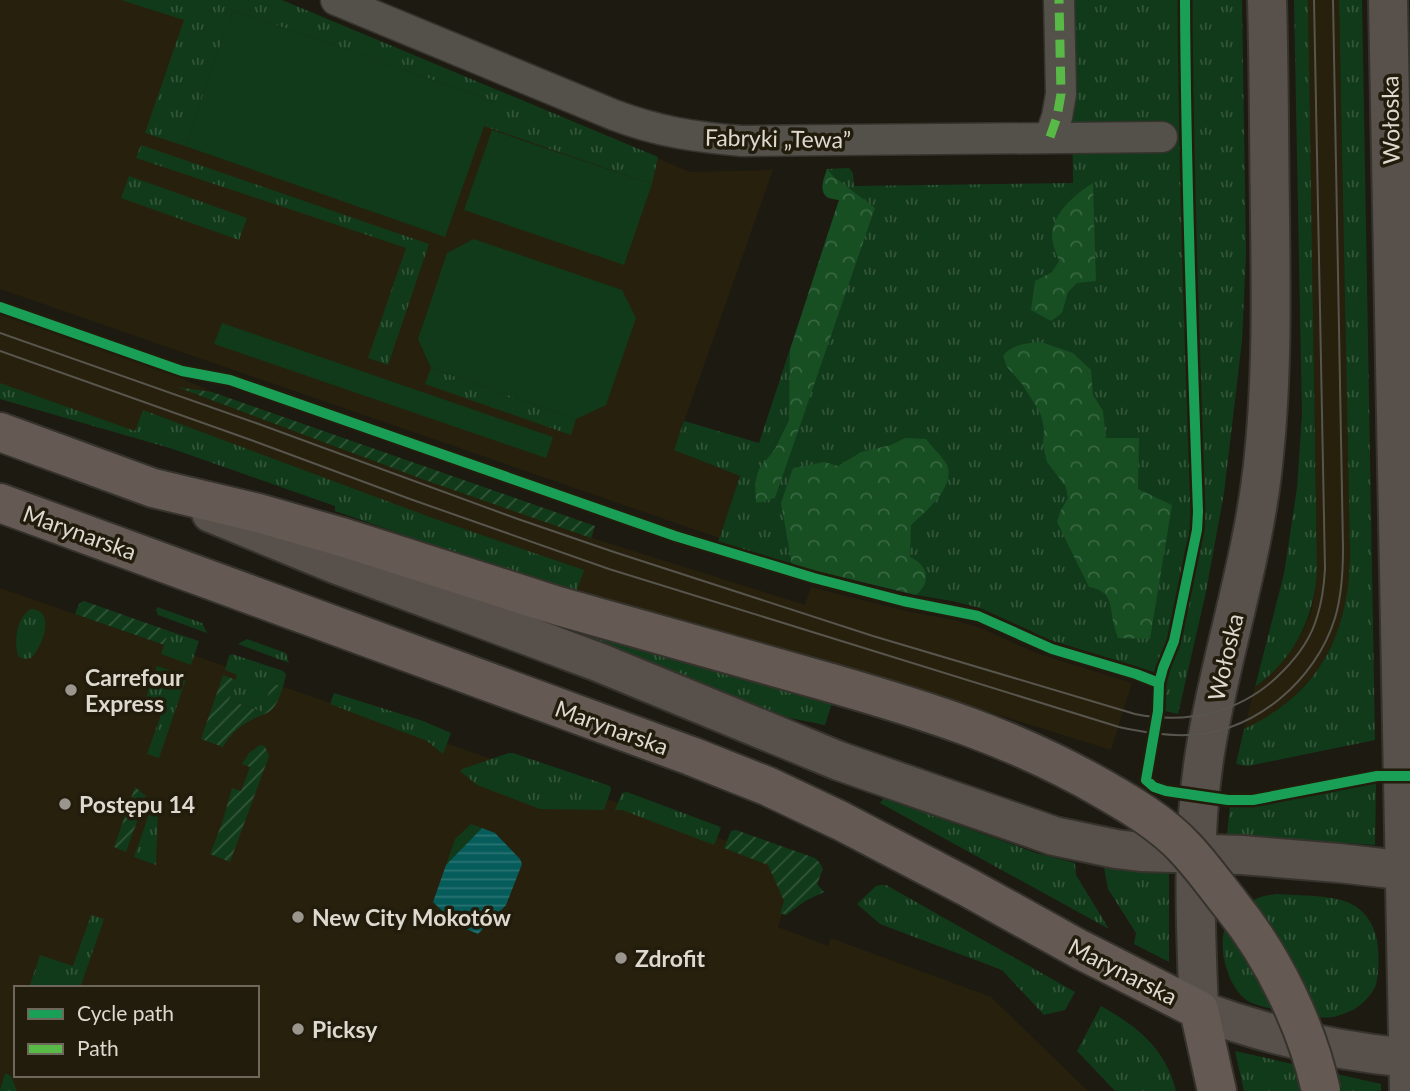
<svg xmlns="http://www.w3.org/2000/svg" width="1410" height="1091" viewBox="0 0 1410 1091" font-family="Lato,sans-serif">
<defs>
<pattern id="grass-tufts" width="24" height="20" patternUnits="userSpaceOnUse" patternTransform="scale(1.75)"><rect width="24" height="20" fill="#113a1a"/><path d="M3 7l-1-3M5 7V3M7 7l1-3M15 17l-1-3M17 17v-4M19 17l1-3" fill="none" stroke="#33563a"/></pattern>
<pattern id="forest-crowns" width="20" height="18" patternUnits="userSpaceOnUse" patternTransform="scale(1.75)"><rect width="20" height="18" fill="#174e22"/><path d="M2 6a3 3 0 1 1 6 0M12 15a3 3 0 1 1 6 0" fill="none" stroke="#386741"/></pattern>
<pattern id="garden-furrows" width="10" height="10" patternUnits="userSpaceOnUse" patternTransform="scale(1.75)"><rect width="10" height="10" fill="#113a1a"/><path d="M-1 1l2-2M0 10L10 0M9 11l2-2" fill="none" stroke="#33563a"/></pattern>
<pattern id="water-rules" width="6" height="5" patternUnits="userSpaceOnUse" patternTransform="scale(1.75)"><rect width="6" height="5" fill="#055c5b"/><path d="M0 2.5h6" fill="none" stroke="#297372"/></pattern>
</defs>
<rect width="100%" height="100%" fill="#1d1a12"/>
<g fill="#27200c" fill-rule="evenodd">
<path d="M0,0H282L690,172L773,170L674,450L740,476L719,538L0,289Z"/>
<path d="M1308,0H1339L1350,554L1349,590L1339,630L1326,656L1318,670L1295,696L1280,708L1266,718L1244,729L1255,687L1267,678L1288,654L1303,631L1312,609L1317,570Z"/>
<path d="M0,314L179,377L212,392L595,526L592,538L805,605L811,587L906,611L955,620L981,628L1036,653L1132,683L1111,750L836,664L625,605L456,553L335,511V506L207,460L154,443L0,399Z"/>
<path d="M0,588L799,866L778,927L828,946L831,938L991,997L1088,1091H0ZM16,988H257V1075H16Z"/>
</g>
<g fill="url(#grass-tufts)">
<path d="M121,0H282L658,157L652,184L484,126L493,101L233,10L185,146L145,133L184,20Z"/>
<path d="M1071,0H1242L1246,255L1242,341L1224,493L1206,592L1178,714L1165,711L1166,705L1162,696L1167,676L1040,637L1031,631L980,608L952,601L916,595L792,565L718,542L740,476L674,450L684,421L759,443L839,200C835,199 831,199 827,197C818,190 825,177 827,169L849,168L853,173L854,186L1073,183Z"/>
<path d="M1294,0H1308L1317,570C1314,618 1295,658 1255,687L1284,574L1297,488L1302,415Z"/>
<path d="M1339,0H1362L1375,740L1248,766L1236,764L1244,729C1319,694 1349,635 1350,554Z"/>
<path d="M141,145L429,244L388,365L368,358L406,248L136,158Z"/>
<path d="M129,176L247,218L239,240L121,198Z"/>
<path d="M431,368L576,419L571,435L425,384Z"/>
<path d="M0,383L135,431L143,410L435,519L584,570L577,590L456,553L335,511V506L173,449L0,399Z"/>
<path d="M157,607L202,623L207,633L158,615L156,610Z"/>
<path d="M31,609C57,611 42,647 31,658L24,659L18,656C14,641 16,618 31,609Z"/>
<path d="M573,630L832,703L825,725L780,716Z"/>
<path d="M169,631L199,641L191,665L161,654Z"/>
<path d="M247,639L286,653L289,663L238,644Z"/>
<path d="M232,654L283,671L286,674L283,687L272,683L263,712L229,700L237,675L225,670L229,656Z"/>
<path d="M157,666L187,676L159,758L147,754L163,709L144,703Z"/>
<path d="M334,693L423,721L451,733L443,754L427,741L330,704Z"/>
<path d="M509,753H513L610,786L611,790L604,810L540,809L477,785L460,771L462,769Z"/>
<path d="M1376,782L1375,845L1227,835L1230,805L1257,806Z"/>
<path d="M627,792L718,826L721,828L714,845L622,810H615L622,793Z"/>
<path d="M884,798L1036,853L1075,863L1076,875L1109,929L880,803Z"/>
<path d="M154,800L158,803V808L156,865L134,857Z"/>
<path d="M471,824L482,828L446,865L455,839Z"/>
<path d="M1104,867L1169,872V962L1134,944L1136,933L1108,889Z"/>
<path d="M882,885H886L1075,992L1065,1010L1044,1015L1002,970L880,924L857,904L876,886Z"/>
<path d="M1276,894C1299,896 1336,894 1355,906C1378,921 1380,948 1378,973C1377,979 1377,984 1374,989C1366,1003 1353,1012 1337,1016C1323,1020 1309,1015 1295,1013C1283,1011 1258,1007 1248,1001C1227,988 1216,944 1227,922C1229,918 1234,914 1238,911C1250,900 1260,896 1276,894Z"/>
<path d="M91,915L104,919L80,988H29L40,955L73,966Z"/>
<path d="M1101,1006C1138,1027 1165,1048 1176,1091H1115L1077,1051Z"/>
<path d="M1235,1051L1381,1084V1091H1244Z"/>
<path d="M5,1073L11,1076L17,1091H0Z"/>
</g>
<g fill="url(#forest-crowns)">
<path d="M827,169L834,177L875,208L775,498L756,503L755,483L759,469L775,449L789,420L790,350L839,200C835,199 831,199 827,197C818,190 825,177 827,169Z"/>
<path d="M1093,183L1096,281L1077,283L1068,292L1062,313L1051,321L1031,310L1035,281L1052,272L1059,261C1057,254 1053,246 1052,239C1051,214 1074,195 1093,183Z"/>
<path d="M1041,342L1073,353L1091,370L1093,395L1103,411L1106,438H1139L1138,489L1172,505L1150,639L1118,638C1116,632 1114,627 1113,621C1110,603 1111,591 1089,587L1057,522L1060,512L1068,498L1066,487L1047,462L1043,445L1044,429L1041,414L1022,384L1007,367L1003,356C1012,344 1027,343 1041,342Z"/>
<path d="M905,438L926,439C931,446 944,458 947,465C956,487 925,512 911,525L910,557C928,565 932,582 916,595L792,565L781,503L793,468L824,462L838,466L861,452L891,445Z"/>
</g>
<g fill="url(#garden-furrows)">
<path d="M177,387L212,392L595,526L591,538L425,480Z"/>
<path d="M84,601L169,631L164,645L75,614L79,604Z"/>
<path d="M223,675L236,680L229,700L262,712L272,683L283,687C280,696 277,706 269,712C264,715 258,716 253,719C241,725 229,735 223,747L201,739Z"/>
<path d="M260,745L265,746L269,756L230,862L210,854L222,823L232,788L241,791L250,767L242,764L249,753Z"/>
<path d="M135,787L146,796L126,852L114,847Z"/>
<path d="M736,830L815,858L820,863L823,869L817,884L824,892L805,901L786,915L780,913L784,901L768,865L724,848L731,831Z"/>
</g>
<g fill="#113a1a">
<path d="M233,10L493,101L445,237L185,146Z"/>
<path d="M492,130L652,184L624,265L464,210Z"/>
<path d="M474,239L622,290L636,318L606,405L576,419L431,368L418,339L447,253Z"/>
<path d="M222,323L553,437L546,458L214,344Z"/>
</g>
<path fill="url(#water-rules)" d="M482,828L495,833L520,859L522,864L506,905L478,934L457,925L433,902L446,865Z"/>
<g fill="none" stroke-linecap="round" stroke-linejoin="round">
<g stroke="#36332d" stroke-width="33">
<g id="minor">
<path d="M336,0L614,115C659,132 695,137 742,141L1162,137"/>
<path d="M1050,137L1057,117L1061,94L1059,0"/>
</g>
</g>
<g stroke="#36332d" stroke-width="42">
<g id="secondary">
<path d="M1267,0C1269,72 1269,145 1270,217C1271,296 1272,376 1264,455C1255,551 1225,641 1208,735C1191,825 1195,919 1199,1010C1267,1035 1338,1052 1410,1058"/>
<path d="M1388,0L1409,1091"/>
<path d="M211,513L335,564L598,662L839,761L1054,836L1116,849L1141,852L1242,855L1338,863L1410,871"/>
</g>
</g>
<g stroke="#36332d" stroke-width="42">
<g id="primary">
<path d="M0,432L153,488L258,513L345,538L558,606L831,683"/>
<path d="M0,503L691,756L767,786L841,821L969,888L1079,949L1199,1010L1217,1091"/>
</g>
</g>
<use href="#minor" stroke="#54514a" stroke-width="30"/>
<use href="#secondary" stroke="#58514b" stroke-width="38"/>
<use href="#primary" stroke="#645a53" stroke-width="38"/>
<g stroke="#57554e" stroke-width="2">
<path d="M0,333L256,423L515,518L614,552L873,636L1135,714C1189,725 1244,712 1283,671C1298,656 1311,638 1317,617C1322,602 1324,586 1325,569L1314,0"/>
<path d="M0,351L251,440L410,499L609,569L1119,727C1142,732 1165,736 1188,735C1255,733 1316,680 1335,618C1342,595 1343,571 1343,548L1333,0"/>
</g>
<g stroke="#36332d" stroke-width="42" stroke-linecap="butt">
<path id="primary-bridge" d="M831,683C928,711 1015,738 1103,789C1131,805 1163,824 1185,848C1202,866 1216,886 1232,906C1273,957 1307,1026 1321,1091"/>
</g>
<use href="#primary-bridge" stroke="#645a53" stroke-width="38"/>
<path stroke="#58b947" stroke-width="9" stroke-dasharray="18 9" stroke-linecap="butt" d="M1050,137L1057,117L1061,94L1059,0"/>
<g stroke="#221c0d" stroke-width="15">
<g id="cycleway">
<path d="M0,307L182,371L230,380L675,536L814,578L903,601L978,616L1052,649L1136,674L1159,683L1158,711L1146,780L1154,787L1166,791L1228,800H1253L1377,776H1410"/>
<path d="M1159,683L1163,668L1174,641L1197,530L1198,512C1192,341 1186,171 1185,0"/>
</g>
</g>
<use href="#cycleway" stroke="#1a9f57" stroke-width="10"/>
</g>
<g fill="#9a968d" stroke="#221c0d" stroke-width="2.5">
<circle cx="71" cy="690" r="7"/>
<circle cx="65" cy="804" r="7"/>
<circle cx="298" cy="917" r="7"/>
<circle cx="621" cy="958" r="7"/>
<circle cx="298" cy="1029" r="7"/>
</g>
<g text-anchor="middle" dominant-baseline="central" stroke-width="7" stroke-linejoin="round" paint-order="stroke">
<g font-size="23" fill="#ddd9cf" stroke="#221c0d">
<text transform="translate(1390 120) rotate(-91)">Wołoska</text>
<text transform="translate(778 138) rotate(1)">Fabryki „Tewa”</text>
<text transform="translate(80 532) rotate(20)">Marynarska</text>
<text transform="translate(1225 657) rotate(-77)">Wołoska</text>
<text transform="translate(612 727) rotate(20)">Marynarska</text>
<text transform="translate(1123 971) rotate(27)">Marynarska</text>
</g>
<g font-size="23" font-weight="bold" fill="#ddd9cf" stroke="#221c0d" text-anchor="start">
<text x="85" y="677">Carrefour<tspan x="85" dy="26">Express</tspan></text>
<text x="79" y="804">Postępu 14</text>
<text x="312" y="917">New City Mokotów</text>
<text x="635" y="958">Zdrofit</text>
<text x="312" y="1029">Picksy</text>
</g>
</g>
<rect x="14" y="986" width="245" height="91" fill="#221c0d" stroke="#6d685b" stroke-width="2"/>
<rect x="28" y="1009" width="35" height="10" fill="#1a9f57" stroke="#6d685b" stroke-width="2"/>
<text x="77" y="1021" font-size="21" fill="#ddd9cf">Cycle path</text>
<rect x="28" y="1044" width="35" height="10" fill="#58b947" stroke="#6d685b" stroke-width="2"/>
<text x="77" y="1056" font-size="21" fill="#ddd9cf">Path</text>
</svg>
